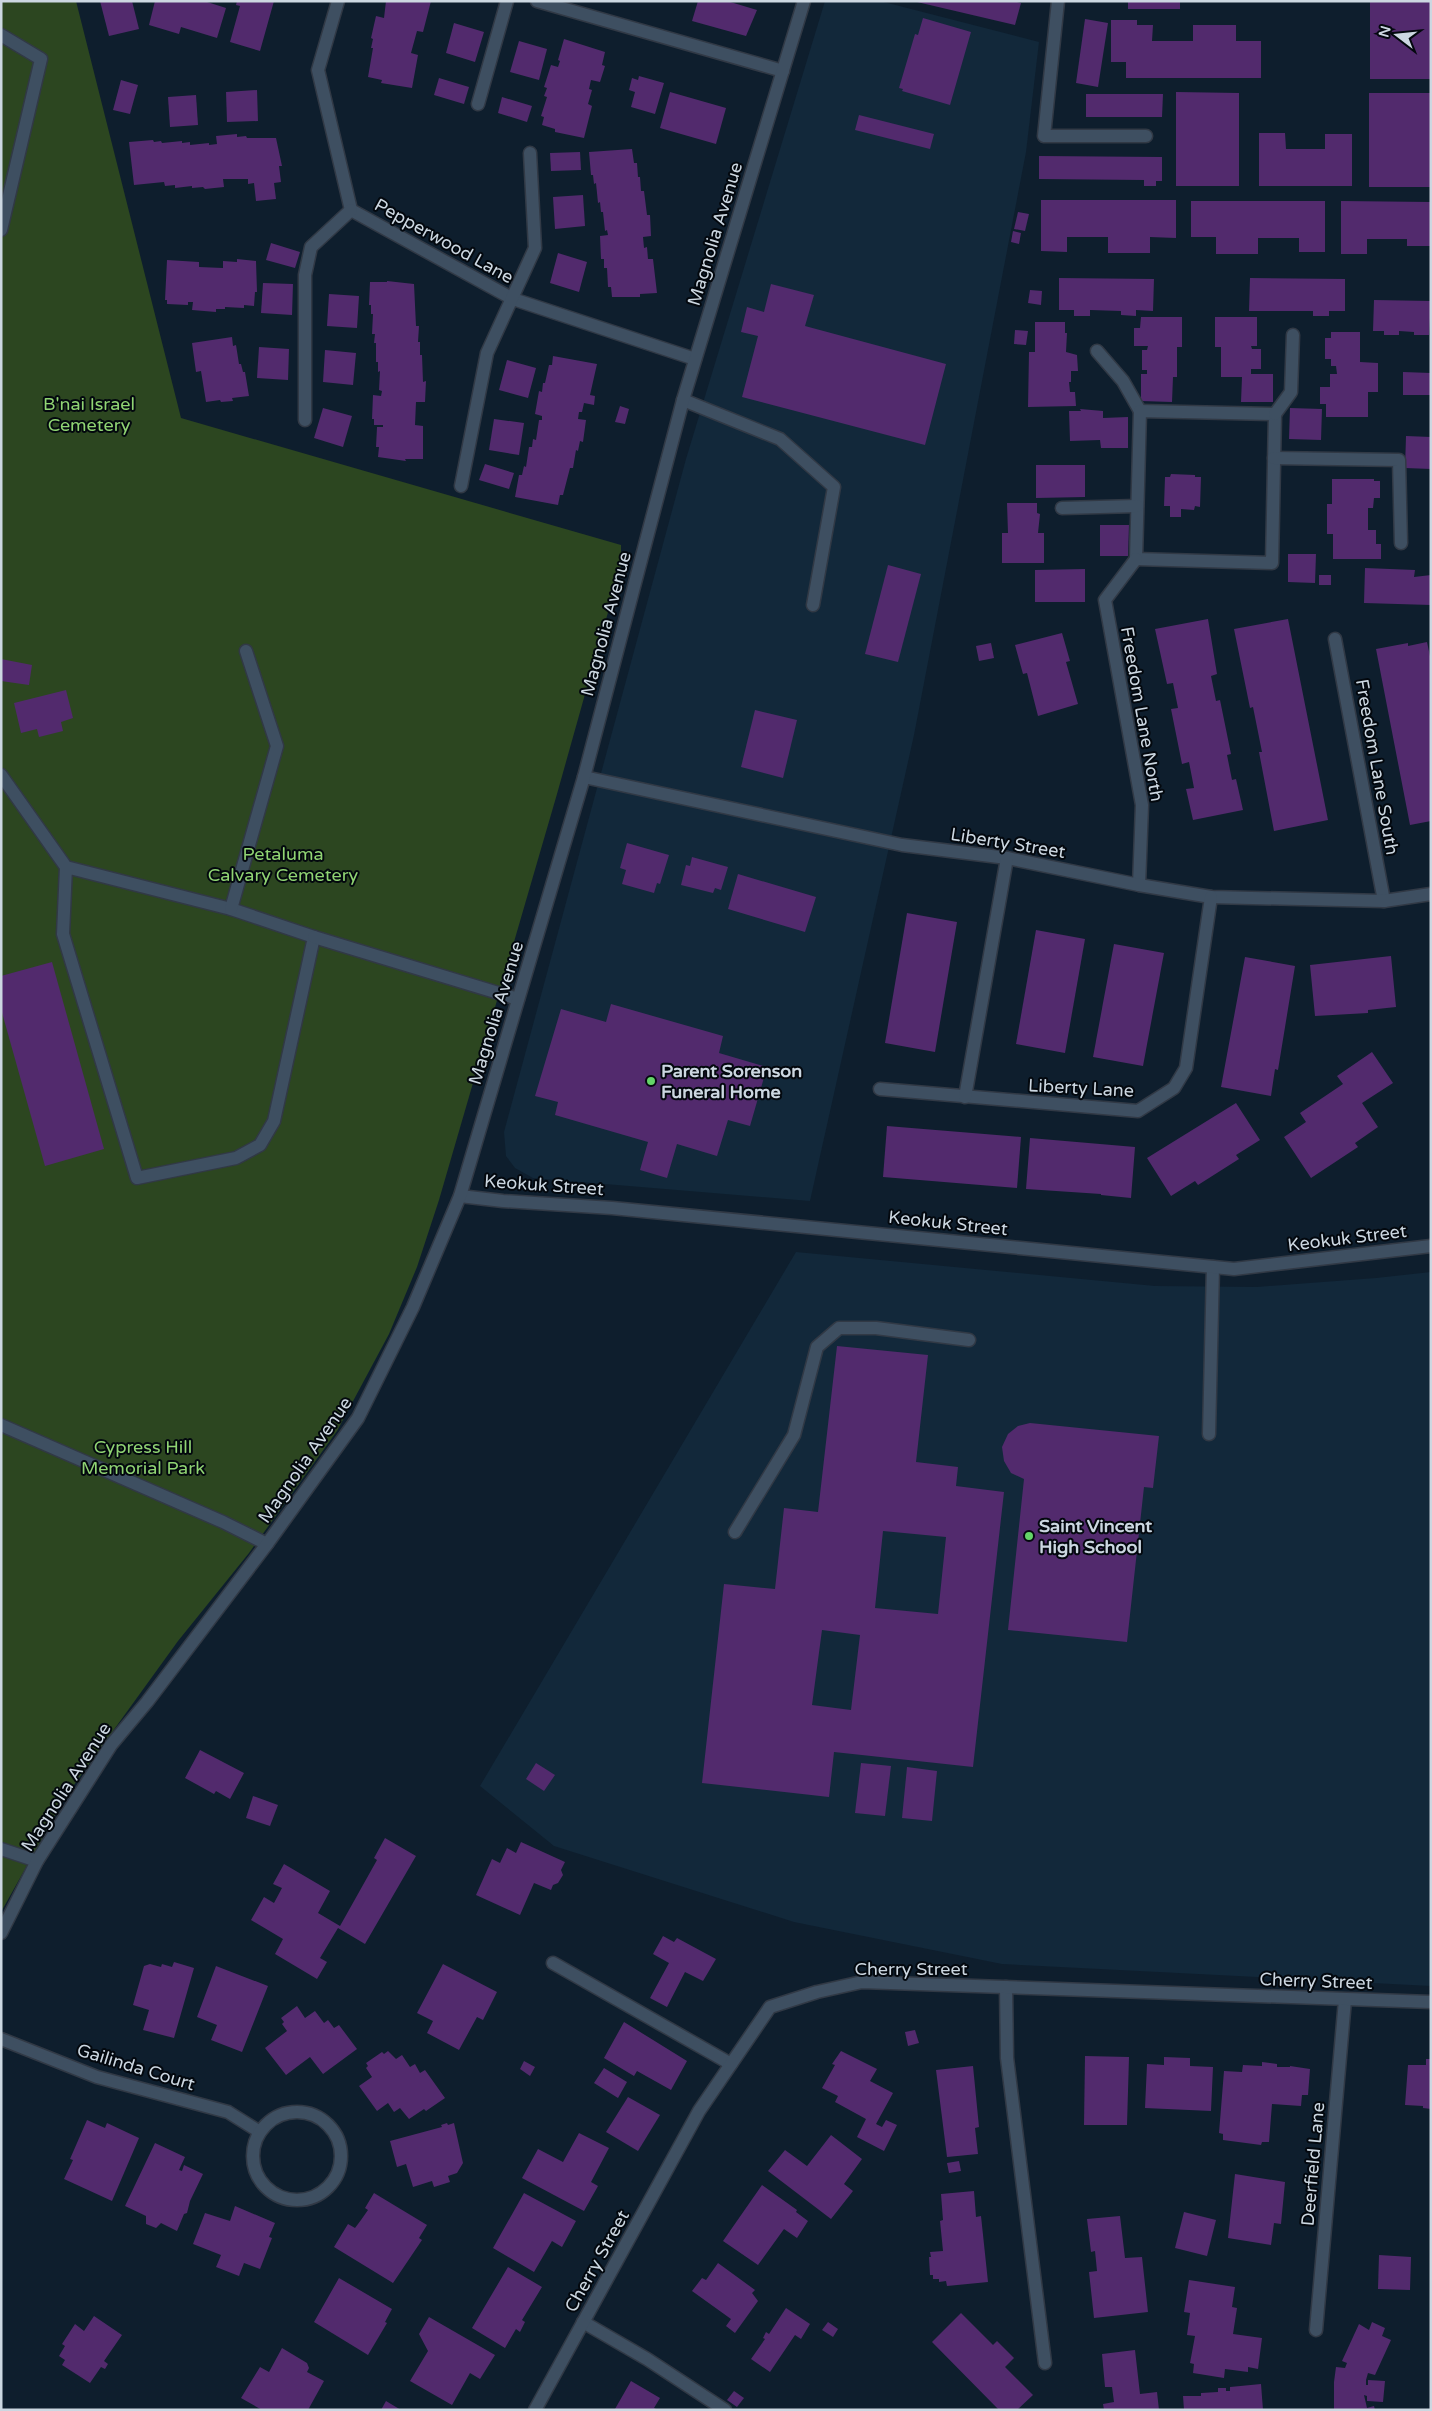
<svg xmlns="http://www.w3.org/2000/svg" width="1432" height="2411" viewBox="0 0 1432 2411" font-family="'Varela Round',sans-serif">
<rect width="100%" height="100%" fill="#0e1e2d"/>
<g fill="#12283a">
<path d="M825,1H880L1039,42L1026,152L914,735L810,1201L533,1178L515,1168L506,1156L504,1132L686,459Z"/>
<path d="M796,1252L1155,1286L1257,1287L1376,1278L1431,1272V1986L1002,1964L794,1922L554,1846L480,1786Z"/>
</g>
<path fill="#2c4620" d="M1,1H76L181,418L621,545V566L557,794L439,1200L417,1267L389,1334L337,1431L249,1553L178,1641L66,1796L1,1912Z"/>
<g fill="#522a6d" fill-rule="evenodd">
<path d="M100,1H132L139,29L109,36Z"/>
<path d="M155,1H204L226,8L217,38L181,27L179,34L149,25Z"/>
<path d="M237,1H274L260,51L230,42L240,6L236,5Z"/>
<path d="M386,1H431L423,32L417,31L411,53L418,55L412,88L381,83L382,80L368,77L373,48H371L373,39L371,38L376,16L384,18Z"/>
<path d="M698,1H727L757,10L746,36L692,21Z"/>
<path d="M1013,1L1021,3L1015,25L917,2Z"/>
<rect x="1128" y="1" width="52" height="8"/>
<rect x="1370" y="1" width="61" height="78"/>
<path d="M923,18L971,32L950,105L902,91L903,89L899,88L915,34L918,35Z"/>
<path d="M1085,19L1108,23L1098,87L1076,83Z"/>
<path d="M1111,20H1137V25H1153L1152,41H1193V25H1236V41H1261V78H1126V62H1111Z"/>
<path d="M454,23L484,32L475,62L446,53Z"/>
<path d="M564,39L605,52L602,65L605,66L600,82L591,80L589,89L592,90L588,104L592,106L584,138L555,132V129L542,125L544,117L541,116L547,97L544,96L547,88L544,87L551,65L558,67L560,61L558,60Z"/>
<path d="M519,41L547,49L539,80L510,72Z"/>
<path d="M639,76L664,83L655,114L631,107L635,92L629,90L632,78L638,80Z"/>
<path d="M439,78L469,87L464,104L434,95Z"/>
<path d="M121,80L138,85L130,114L113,110Z"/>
<path d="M257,90L258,121L227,122L226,92Z"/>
<path d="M670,92L726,108L716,144L660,128Z"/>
<path d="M1176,92L1239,93V186H1176Z"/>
<rect x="1369" y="93" width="62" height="94"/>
<path d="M1086,94H1163L1162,117H1086Z"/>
<path d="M196,95L198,125L170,127L168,97Z"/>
<path d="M502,97L532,106L527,122L498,113Z"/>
<path d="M859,115L934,134L930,149L855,130Z"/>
<path d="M1259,133H1285L1286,149H1325V134H1352V186H1259Z"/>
<path d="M237,134V137L246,136L247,138H276L282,166H279L281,182L274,183L276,199L256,201L254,183L248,184V179H223L224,187L205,189L203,187L192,188V186L175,188V185L165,186L164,182L134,185L129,142L153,140L154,142L161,141L162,143L182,141V143L190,142V145L209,143V145L217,144L216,136Z"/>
<path d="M632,149L634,163H637L638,177H640L641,191H644L647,215H650L651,236L643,237L644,248L647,247L648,259H653L657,293L640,294V297H612L611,287H608L607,268H604V259H601L600,236L608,235L607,230L605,231L603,212H601L600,202L598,203L596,183L594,184L593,175H591L589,152Z"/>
<path d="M580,152L581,170L551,171L550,153Z"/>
<path d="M1039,156L1162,157V181H1156V186H1144V180L1039,179Z"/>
<path d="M583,195L585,226L555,229L553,197Z"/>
<path d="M1041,200H1176V238L1150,237V253H1108V237H1067V252L1041,251Z"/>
<path d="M1191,201H1325V252H1299V238H1258V254H1216V237H1191Z"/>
<path d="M1341,201L1431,202V246H1407V239H1367V254H1341Z"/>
<path d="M1018,212L1029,214L1025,231L1014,229Z"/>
<path d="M1013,231L1021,233L1019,244L1011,242Z"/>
<path d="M271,243L300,252L295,268L266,260Z"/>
<path d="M558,253L587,262L579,292L550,283Z"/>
<path d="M237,259L256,261L257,292H255L254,306L244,305V308L225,307V309H216V312L192,310L193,302H188V305L167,304V300H165L167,260L199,262V267L223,268V261L237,262Z"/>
<path d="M1059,278L1154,279L1153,311L1136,310V316L1121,315V311L1090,310V316H1074V310H1059Z"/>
<path d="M1250,278L1345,279V311H1329V316H1313V311H1249Z"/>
<path d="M387,281L414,284L416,326H419L418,342H420V355H422L423,382L426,381L425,402H416L415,425L423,426V459H405L406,461L378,457L379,447H376L377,427H383V425H374V419H372L373,395L381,396L382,391L379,390L380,371L378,372V362H376V343H374L375,334H372L373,314H371V305H369L370,282H387Z"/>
<path d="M263,283L293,284L292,315L261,313Z"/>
<path d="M771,284L814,295L805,326L946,364L925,445L742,397L758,336L741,332L747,307L764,312Z"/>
<path d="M1030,290L1042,291L1041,305L1028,303Z"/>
<path d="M329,294L359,296L357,328L327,326Z"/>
<path d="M1374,300L1431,301L1429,335H1414V332L1399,331V335H1384V331H1373Z"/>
<path d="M1141,317H1182V347H1177V377H1173L1172,402L1141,401V374H1147V370H1142V350H1147L1148,346H1134V328H1140Z"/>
<path d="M1215,317H1257V346H1251L1252,349H1261V369H1251V374H1273V402H1241L1242,377H1221V347H1215Z"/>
<path d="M1035,322H1065V333H1067L1066,352L1077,355L1078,371H1071V382H1069L1070,392H1075L1076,406L1028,407L1029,352H1035Z"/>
<path d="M1015,330L1028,331L1026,345L1014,344Z"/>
<path d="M1331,332H1360V362L1378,363V392H1368V417H1326V404H1320V387H1330V374H1337L1336,366H1331V359H1325V338H1331Z"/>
<path d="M232,337L233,346L236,345L239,364H241L243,372H245L249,396L232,398L233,401L221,402L220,400L206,402L201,371L196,372L192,343Z"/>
<path d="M259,347L289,349L288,380L257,378Z"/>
<path d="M325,350L356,353L353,385L323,382Z"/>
<path d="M553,356L597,364L590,395L595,396L594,405L584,403L582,412H579L578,419L586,420L583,442L580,441L578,451L576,450L573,468H570L563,495H560L558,505L515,497L519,475H522L524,466L526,467L529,447H532L533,439L536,440L539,420H542V416L535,414L539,391L542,392L543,383H545L549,365H552Z"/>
<path d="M507,360L536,368L528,398L499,390Z"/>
<path d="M1403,372L1431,373V395H1403Z"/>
<path d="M620,406L629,409L625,424L615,422Z"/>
<path d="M323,408L352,416L343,447L314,438Z"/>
<path d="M1290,408L1322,409L1321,440L1289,439Z"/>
<path d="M1080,409L1103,411V418L1128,417V448H1101L1100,440L1070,441L1069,411H1081Z"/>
<path d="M494,419L524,423L519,455L489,450Z"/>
<path d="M1406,436L1431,437V469L1405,468Z"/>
<path d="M485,464L514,473L509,489L479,480Z"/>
<path d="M1036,465H1085V497L1036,498Z"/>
<path d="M1171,474L1195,475V477H1201L1200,507L1195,506L1194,510L1181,509V517H1170V506H1164L1165,477H1170Z"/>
<path d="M1332,479H1374V481H1380V498H1374L1373,508H1368V530H1376V544H1381V559H1333V534H1327V504H1332Z"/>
<path d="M1007,503H1037V513L1040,514L1038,533H1044V563H1002V533H1008Z"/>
<path d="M1100,525H1129L1128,556H1100Z"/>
<path d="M1288,554H1316L1315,583L1288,582Z"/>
<path d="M888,565L921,574L898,662L865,654Z"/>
<path d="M1365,568L1415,570L1414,577L1431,575V605L1364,603Z"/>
<path d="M1085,569V602H1035V570Z"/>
<rect x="1319" y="575" width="12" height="10"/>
<path d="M1208,619L1217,674L1211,676L1216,701L1220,700L1231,754L1227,755L1232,780L1236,779L1243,810L1193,820L1186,789L1194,788L1189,762L1182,764L1171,709L1178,708L1173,683L1167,684L1155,629Z"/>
<path d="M1288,619L1328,820L1274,831L1259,752H1262L1253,707L1250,708L1234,629Z"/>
<path d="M1062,633L1070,661L1066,662L1078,704L1038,716L1027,673L1023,674L1015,645Z"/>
<path d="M1427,642L1431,661V821L1410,825L1376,649L1408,643V646Z"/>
<path d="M991,643L994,658L979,661L976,646Z"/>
<path d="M1,659L32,665L29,685L1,681Z"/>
<path d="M66,690L73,718L61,722L63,731L39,737L37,729L21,733L14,703Z"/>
<path d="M755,710L797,720L783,778L741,767Z"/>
<path d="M627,843L669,855L660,884L657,883L654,893L622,884L626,870L620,868Z"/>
<path d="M692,857L728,867L721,890L715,888L713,893L681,885L686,865L690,866Z"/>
<path d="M738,874L816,897L805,932L728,909Z"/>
<path d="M907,913L957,922L935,1052L885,1043Z"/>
<path d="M1036,930L1085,939L1065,1053L1016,1044Z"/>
<path d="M1114,944L1164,953L1143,1066L1093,1057Z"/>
<path d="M1391,956L1396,1007L1368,1010V1013L1315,1016L1310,965Z"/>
<path d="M1245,957L1295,966L1278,1070L1275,1069L1271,1096L1221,1087Z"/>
<path d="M52,962L104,1149L45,1166L1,1009V976Z"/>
<path d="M611,1004L723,1036L719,1053L767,1067L750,1126L728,1120L717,1156L677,1144L667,1178L640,1170L648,1142L555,1115L558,1102L535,1096L561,1009L606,1022Z"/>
<path d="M1372,1052L1393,1083L1362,1103L1378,1127L1355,1143L1358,1147L1311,1178L1284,1137L1306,1122L1300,1113L1343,1084L1337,1076Z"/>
<path d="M1236,1103L1260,1140L1236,1155L1239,1159L1198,1185L1195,1181L1171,1196L1147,1158Z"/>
<path d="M887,1126L1021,1137L1017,1188L883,1177Z"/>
<path d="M1030,1138L1135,1147L1131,1198L1101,1195V1194L1026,1189Z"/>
<path d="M837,1346L928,1355L916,1462L958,1467L956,1486L1004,1492L973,1767L834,1752L829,1797L702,1783L724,1584L775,1589L784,1508L818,1512ZM883,1531L946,1537L938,1614L875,1608ZM822,1630L860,1635L851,1710L812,1705Z"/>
<path d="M1030,1423L1159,1436L1153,1488L1144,1487L1127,1642L1008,1630L1024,1479L1011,1473L1004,1461L1002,1447L1008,1434L1018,1426Z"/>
<path d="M200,1750L244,1773L230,1799L216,1791L214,1794L185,1778Z"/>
<path d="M536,1763L555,1775L544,1791L526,1779Z"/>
<path d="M861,1763L891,1766L885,1816L855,1813Z"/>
<path d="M907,1767L937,1771L932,1821L902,1818Z"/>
<path d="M253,1796L278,1805L270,1826L246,1818Z"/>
<path d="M385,1838L416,1856L365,1944L338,1928L320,1958L327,1962L317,1979L275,1954L283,1939L251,1920L264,1897L274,1903L282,1888L273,1884L284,1864L330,1891L318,1913L340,1926L377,1860L374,1858Z"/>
<path d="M521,1842L565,1862L561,1870L563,1875L558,1883L553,1885L551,1890L534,1883L520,1915L476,1895L492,1859L500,1863L507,1848L516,1853Z"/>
<path d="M663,1936L674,1942L677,1938L716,1959L703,1981L685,1972L667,2007L650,1998L669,1963L653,1954Z"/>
<path d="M174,1962L194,1968L174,2038L143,2030L149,2010L133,2005L144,1966L150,1964L161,1967L162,1964L172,1967Z"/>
<path d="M443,1964L497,1992L483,2020L477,2017L459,2050L427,2033L433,2021L417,2013Z"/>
<path d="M216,1966L268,1986L242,2052L211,2040L217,2025L197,2017Z"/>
<path d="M297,2006L305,2018L315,2011L324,2023L328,2020L334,2028L339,2025L357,2049L323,2074L310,2057L286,2075L265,2048L287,2031L282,2024L284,2022L281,2018Z"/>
<path d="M624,2022L687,2061L671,2090L637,2071L634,2076L604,2058Z"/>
<path d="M915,2030L919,2043L908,2046L905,2032Z"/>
<path d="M388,2051L396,2059L402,2055L410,2067L415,2064L420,2073L425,2070L445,2098L426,2111L424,2109L409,2119L400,2108L394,2112L388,2103L377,2111L359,2086L372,2077L366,2068L368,2066L366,2063L382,2052L384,2054Z"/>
<path d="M841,2051L877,2069L870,2081L893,2093L876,2124L882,2127L886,2120L897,2125L884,2151L857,2137L866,2119L835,2102L838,2096L822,2088L835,2065L832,2064Z"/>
<path d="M1085,2056L1129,2057L1127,2125H1084Z"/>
<path d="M1164,2057L1190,2058V2066L1213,2067L1211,2111L1145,2108L1147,2064L1164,2065Z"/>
<path d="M1426,2059H1431V2109L1423,2108V2106L1405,2105L1408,2065H1426Z"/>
<path d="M524,2061L535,2067L530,2076L520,2069Z"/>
<path d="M1262,2062L1277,2064V2067H1290V2066L1310,2069L1308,2095H1302L1301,2106L1272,2104L1269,2142H1262L1261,2145L1223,2140V2134L1219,2133L1224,2071L1242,2072L1243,2065L1262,2066Z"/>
<path d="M973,2066L979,2127L975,2128L978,2154L947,2157L936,2070Z"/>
<path d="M604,2068L627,2082L618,2098L594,2083Z"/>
<path d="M628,2097L660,2115L638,2151L606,2132Z"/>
<path d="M87,2120L105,2128L107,2123L139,2138L112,2201L64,2179L73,2160L70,2159Z"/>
<path d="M447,2123L448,2125L454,2123L463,2163L457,2173L448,2176L450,2182L434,2187L432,2181L413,2187L406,2164L397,2167L390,2141L442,2127L441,2125Z"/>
<path d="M579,2133L609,2148L591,2182L598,2186L584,2211L522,2178L538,2149L563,2162Z"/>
<path d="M831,2135L862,2159L844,2184L853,2191L831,2219L768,2171L785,2150L807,2166Z"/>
<path d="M155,2143L185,2157L179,2170L182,2171L184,2165L203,2174L190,2201L187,2213L184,2214L177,2231L161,2223L156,2228L146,2224V2216L125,2206Z"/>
<path d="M959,2161L961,2171L949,2173L947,2163Z"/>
<path d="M1235,2174L1285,2182L1281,2224L1274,2223L1271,2245L1228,2238Z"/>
<path d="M762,2185L797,2210L796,2212L808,2221L797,2238L784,2229L758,2265L723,2241Z"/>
<path d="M974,2191L976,2217L981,2216L988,2282L947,2286L946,2281L939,2282V2279H933V2275H930L929,2257H931L930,2252L943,2251L940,2221L943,2220L941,2194Z"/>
<path d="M374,2193L427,2225L419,2238L422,2240L393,2283L334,2247L348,2224L355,2228L361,2220L368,2210L365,2208Z"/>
<path d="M524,2193L576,2221L562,2247L552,2241L534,2272L493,2248Z"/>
<path d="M235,2206L275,2223L269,2237L272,2238L260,2269L244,2263L239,2276L216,2267L221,2255L193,2244L205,2213L230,2221Z"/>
<path d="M1184,2212L1216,2220L1207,2256L1175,2248Z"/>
<path d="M1120,2216L1125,2258L1142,2257L1148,2312L1094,2318L1089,2272L1097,2271L1095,2251L1091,2252L1087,2219Z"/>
<path d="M1379,2255L1411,2257L1410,2290L1378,2289Z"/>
<path d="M718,2263L755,2290L752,2293L758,2301L735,2333L726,2326L731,2319L692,2291L702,2278L706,2280Z"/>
<path d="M508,2267L542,2287L522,2320L525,2322L520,2332L516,2329L505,2348L472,2328Z"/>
<path d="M339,2278L392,2309L385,2322L387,2323L368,2355L314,2322Z"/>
<path d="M1189,2280L1235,2287L1232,2307L1237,2308L1233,2334L1262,2338L1258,2369L1248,2367V2372L1225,2369L1224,2378L1193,2373L1194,2364L1190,2363L1195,2336L1187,2335L1190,2313L1184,2312Z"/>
<path d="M786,2308L810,2324L801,2339L795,2335L770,2372L751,2359L765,2339L763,2338L766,2332L769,2334Z"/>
<path d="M961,2313L993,2345L997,2341L1014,2358L1005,2367L1033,2395L1017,2410H999L932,2342Z"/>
<path d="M94,2316L122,2335L104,2361L108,2364L105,2369L101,2367L90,2383L62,2365L65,2360L59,2356L65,2346L62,2344L75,2324L84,2331Z"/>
<path d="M429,2317L495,2355L480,2379L470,2373L452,2405L410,2381L428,2351L419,2334Z"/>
<path d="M828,2322L838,2329L833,2337L822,2330Z"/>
<path d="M1372,2322L1385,2328L1382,2336L1391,2340L1375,2375L1368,2373L1366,2380V2385H1368V2380L1385,2381L1383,2402L1367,2401V2396L1364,2395L1367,2408L1374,2406L1375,2410L1334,2409V2382L1336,2367L1345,2368L1347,2363L1342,2361L1359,2324L1369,2330Z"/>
<path d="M282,2348L307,2363L309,2368L307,2372L324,2381L308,2410H262L241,2398L260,2367L269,2372Z"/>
<path d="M1135,2350L1140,2394L1157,2392L1159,2410H1104L1103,2404L1114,2402L1112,2387H1105L1102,2354Z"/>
<path d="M631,2381L660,2398L654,2408L658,2410L615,2409Z"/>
<path d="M1261,2384L1263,2410H1184L1183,2396H1201V2393L1218,2392V2388H1226V2391H1230V2387Z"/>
<path d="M734,2391L744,2398L737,2407L727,2400Z"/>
<path d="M386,2401L401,2410H381Z"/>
</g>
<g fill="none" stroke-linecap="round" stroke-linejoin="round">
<g stroke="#313945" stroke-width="15">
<g id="service">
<path d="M1058,1L1044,136H1146"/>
<path d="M1,35L41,59L1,230"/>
<path d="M683,400L780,439L834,487L813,605"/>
<path d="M1,775L66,867L63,934L137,1178L236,1158L260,1145L274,1121L314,937L231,909L66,867"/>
<path d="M231,909L277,746L246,651"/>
<path d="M314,937L518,999"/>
<path d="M1,1425L223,1522L267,1544"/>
<path d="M1209,1434L1213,1267"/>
<path d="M735,1532L794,1435L817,1347L839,1328H876L969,1340"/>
<path d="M1,1849L37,1861"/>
<path d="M553,1963L731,2064"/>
<path d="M1006,1987L1007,2058L1045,2363"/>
<path d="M583,2322L647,2359L725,2410"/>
</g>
</g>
<g stroke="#313945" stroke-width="15">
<g id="minor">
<path d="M338,1L318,70L351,210L513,299L695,359"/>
<path d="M537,1L783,71"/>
<path d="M478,104L507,1"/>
<path d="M1097,351L1123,381L1140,411"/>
<path d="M1140,411L1275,414L1272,563L1136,559Z"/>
<path d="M1275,414L1291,392L1293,335"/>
<path d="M305,420V275L311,247L351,210"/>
<path d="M1274,458L1399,460L1401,543"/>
<path d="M461,486L487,353L535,248L530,153"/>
<path d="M1062,508L1137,506"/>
<path d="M1136,559L1105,600L1142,805L1139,885"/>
<path d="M1335,639L1384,901"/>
<path d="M584,777L902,845L1007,858L1139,885L1211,897L1384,901L1431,894"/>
<path d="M880,1089L1138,1111L1174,1088L1186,1068L1211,897"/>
<path d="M965,1097L1007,858"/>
<path d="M1,2039L97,2077L228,2112L260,2132"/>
<circle cx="297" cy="2156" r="44"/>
<path d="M1316,2330L1345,2000"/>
<path d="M535,2410L699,2111L770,2007L817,1992L862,1982L1431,2002"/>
</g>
</g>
<g stroke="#313945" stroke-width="15">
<g id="tertiary">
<path d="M460,1196L503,1201L612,1208L1234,1269L1431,1246"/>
<path d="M1,1933L37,1861L111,1745L147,1702L267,1544L358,1418L413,1307L460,1196L584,777L683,400L804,1"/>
</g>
</g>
<use href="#service" stroke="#3e4f61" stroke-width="12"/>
<use href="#minor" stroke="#3e4f61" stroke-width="12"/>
<use href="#tertiary" stroke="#3e4f61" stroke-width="12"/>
</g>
<g fill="#64d468" stroke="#03080e" stroke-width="2">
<circle cx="651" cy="1081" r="5"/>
<circle cx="1029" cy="1536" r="5"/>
</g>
<g text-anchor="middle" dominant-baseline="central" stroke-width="4" stroke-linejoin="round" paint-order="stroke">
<g font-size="18" fill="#ccd7e1" stroke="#03080e">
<text transform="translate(715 234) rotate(-73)">Magnolia Avenue</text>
<text transform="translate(444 241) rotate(29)">Pepperwood Lane</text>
<text transform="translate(606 624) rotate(-75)">Magnolia Avenue</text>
<text transform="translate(1142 714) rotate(80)">Freedom Lane North</text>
<text transform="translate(1377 767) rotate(80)">Freedom Lane South</text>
<text transform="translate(1008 843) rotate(9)">Liberty Street</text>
<text transform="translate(496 1013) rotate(-73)">Magnolia Avenue</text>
<text transform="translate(1081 1088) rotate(3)">Liberty Lane</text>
<text transform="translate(544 1185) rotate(4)">Keokuk Street</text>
<text transform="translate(948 1223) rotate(6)">Keokuk Street</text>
<text transform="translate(1347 1238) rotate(-7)">Keokuk Street</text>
<text transform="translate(305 1460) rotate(-55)">Magnolia Avenue</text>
<text transform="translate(66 1787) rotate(-57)">Magnolia Avenue</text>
<text x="911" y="1969">Cherry Street</text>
<text transform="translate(1316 1981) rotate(2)">Cherry Street</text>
<text transform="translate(136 2067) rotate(17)">Gailinda Court</text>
<text transform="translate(1313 2164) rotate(-85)">Deerfield Lane</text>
<text transform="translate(597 2261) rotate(-61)">Cherry Street</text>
</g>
<g font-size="18" fill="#90d473" stroke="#03080e">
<text x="89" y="404">B'nai Israel<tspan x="89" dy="21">Cemetery</tspan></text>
<text x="283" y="854">Petaluma<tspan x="283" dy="21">Calvary Cemetery</tspan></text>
<text x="143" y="1447">Cypress Hill<tspan x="143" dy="21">Memorial Park</tspan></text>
</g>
<g font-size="18" font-weight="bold" fill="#ccd7e1" stroke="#03080e" text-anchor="start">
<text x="661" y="1071">Parent Sorenson<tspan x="661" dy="21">Funeral Home</tspan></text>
<text x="1039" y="1526">Saint Vincent<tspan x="1039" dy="21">High School</tspan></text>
</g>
</g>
<rect width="1432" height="2411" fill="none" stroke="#ccd7e1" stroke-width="5"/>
<g transform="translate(1397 35) rotate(286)" stroke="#03080e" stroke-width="4" paint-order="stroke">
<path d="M0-4L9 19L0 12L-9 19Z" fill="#ccd7e1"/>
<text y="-8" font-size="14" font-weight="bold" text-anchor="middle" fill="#ccd7e1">N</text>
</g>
</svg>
